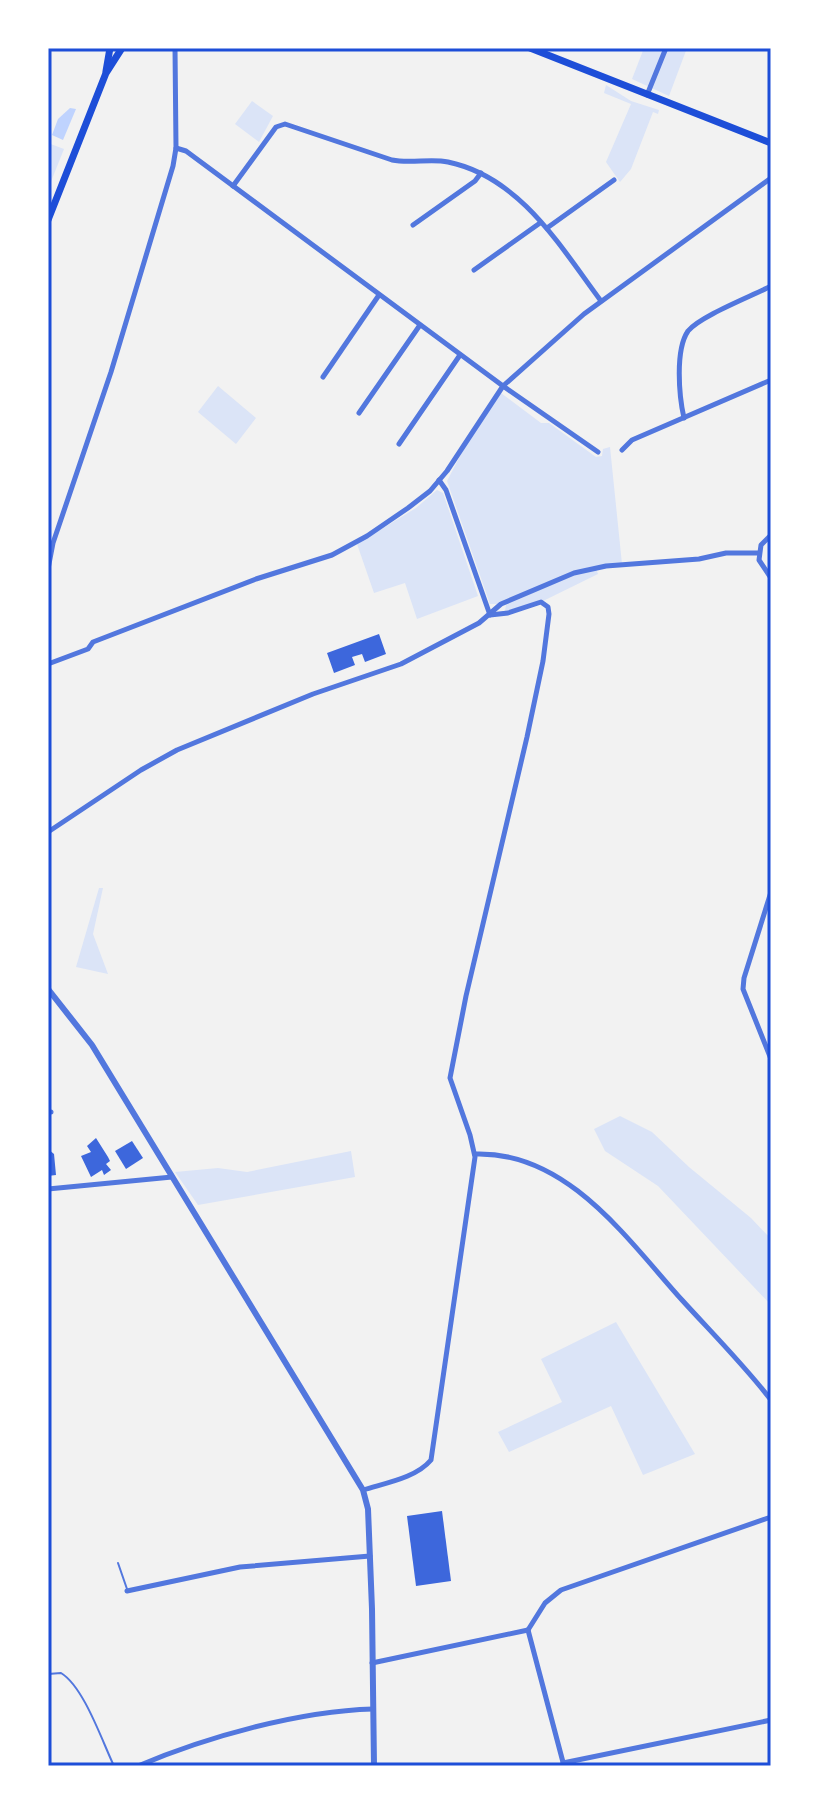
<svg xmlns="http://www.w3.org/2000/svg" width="819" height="1814" viewBox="0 0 819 1814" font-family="Commissioner,sans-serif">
<rect width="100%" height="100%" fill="#f2f2f2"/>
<g fill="#dbe4f7">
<path d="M644,48H687L669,96L632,79Z"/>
<path d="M606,85L631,101L659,110L658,114L653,112L631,169L620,182L606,162L631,104L604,93Z"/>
<path d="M252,101L273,116L259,142L235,124Z"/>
<path d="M48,143L64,149L48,189Z"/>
<path d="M218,386L256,418L236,444L198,412Z"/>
<path d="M501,393L541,423H549L596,457L602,456L603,449L610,447L622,564L589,567L500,604H490L447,481L471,435Z"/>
<path d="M437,490L443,493L478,596L417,619L405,583L374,593L357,544L416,508Z"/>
<path d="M596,568L598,574L541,602L505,611L506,605L574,574Z"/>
<path d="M99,888H103L93,934L108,974L76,967Z"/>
<path d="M620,1116L652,1132L689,1167L751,1218L771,1239V1305L658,1186L605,1151L594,1129Z"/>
<path d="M351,1151L355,1177L198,1205L175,1172L218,1168L247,1172Z"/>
<path d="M616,1322L695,1454L643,1475L611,1406L509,1452L498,1432L562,1402L541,1359Z"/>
</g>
<path fill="#bfd3fe" d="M70,108L76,109L63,140L52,135L58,119Z"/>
<g fill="#3d67dc">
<path d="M379,634L386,654L365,662L362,654L352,657L355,665L334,673L327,653Z"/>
<path d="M96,1138L108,1157L110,1161L106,1164L111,1170L104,1175L102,1170L91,1177L81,1156L91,1152L87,1146Z"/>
<path d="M132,1141L143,1158L126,1169L115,1151Z"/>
<path d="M48,1149L54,1154L56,1175L48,1176Z"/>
<path d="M442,1511L451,1581L416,1586L407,1516Z"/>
</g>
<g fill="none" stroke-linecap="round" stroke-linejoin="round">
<g stroke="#5277de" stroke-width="2">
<path d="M118,1563L127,1589"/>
<path d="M48,1674L61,1673C84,1687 102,1741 114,1766"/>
</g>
<g stroke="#5277de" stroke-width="5">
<path d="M647,95L666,48"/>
<path d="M176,148L186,151L503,386L598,452"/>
<path d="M233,186L276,127L285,124L392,160C411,164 430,158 448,162C520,177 560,246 601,301"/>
<path d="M413,225L475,181L481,173"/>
<path d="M547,228L614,180"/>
<path d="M474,270L540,223"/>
<path d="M323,377L379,295"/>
<path d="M359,413L420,325"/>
<path d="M684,418C679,396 675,350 688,331C700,316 752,296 771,286"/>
<path d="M399,444L460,355"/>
<path d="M622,450L632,440L771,380"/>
<path d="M439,480L446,490L490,615"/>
<path d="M771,535L761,545L759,560L771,578"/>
<path d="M48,569L53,543L111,372L173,166L176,148L175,48"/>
<path d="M48,664L88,649L93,642L256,579L332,555L367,536L408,508L430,491L447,471L503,386L584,314L771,178"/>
<path d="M48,832L141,770L177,750L313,694L401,664L479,623L501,604L574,573L606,566L699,559L726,553H759"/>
<path d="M771,892L744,978L743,989L771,1059"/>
<path d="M48,1112H51"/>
<path d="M475,1154C567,1151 627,1239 682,1300C712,1333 744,1365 771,1400"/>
<path d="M48,1189L172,1177"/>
<path d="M363,1490C385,1483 416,1478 431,1460L475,1157L470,1135L450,1078L466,996L527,737L543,661L549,614L548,607L541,602L508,613L490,615"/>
<path d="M127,1591L240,1567L370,1556"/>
<path d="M528,1630L545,1603L561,1590L771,1517"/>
<path d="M528,1630L564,1766"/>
<path d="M372,1663L528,1630"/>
<path d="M563,1763L771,1720"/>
<path d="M138,1766C206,1737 299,1711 373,1709"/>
</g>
<path stroke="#5277de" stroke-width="6" d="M48,989L92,1045L363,1490L368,1509L372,1609L374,1766"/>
<g stroke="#1d4ed8" stroke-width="7">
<path d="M530,48L771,143"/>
<path d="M106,71L110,48"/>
<path d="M48,220L106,73L122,48"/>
</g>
</g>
<rect width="819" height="1814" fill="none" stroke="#ffffff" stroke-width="100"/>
<rect x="50" y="50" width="719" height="1714" fill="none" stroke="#1d4ed8" stroke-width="3"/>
</svg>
